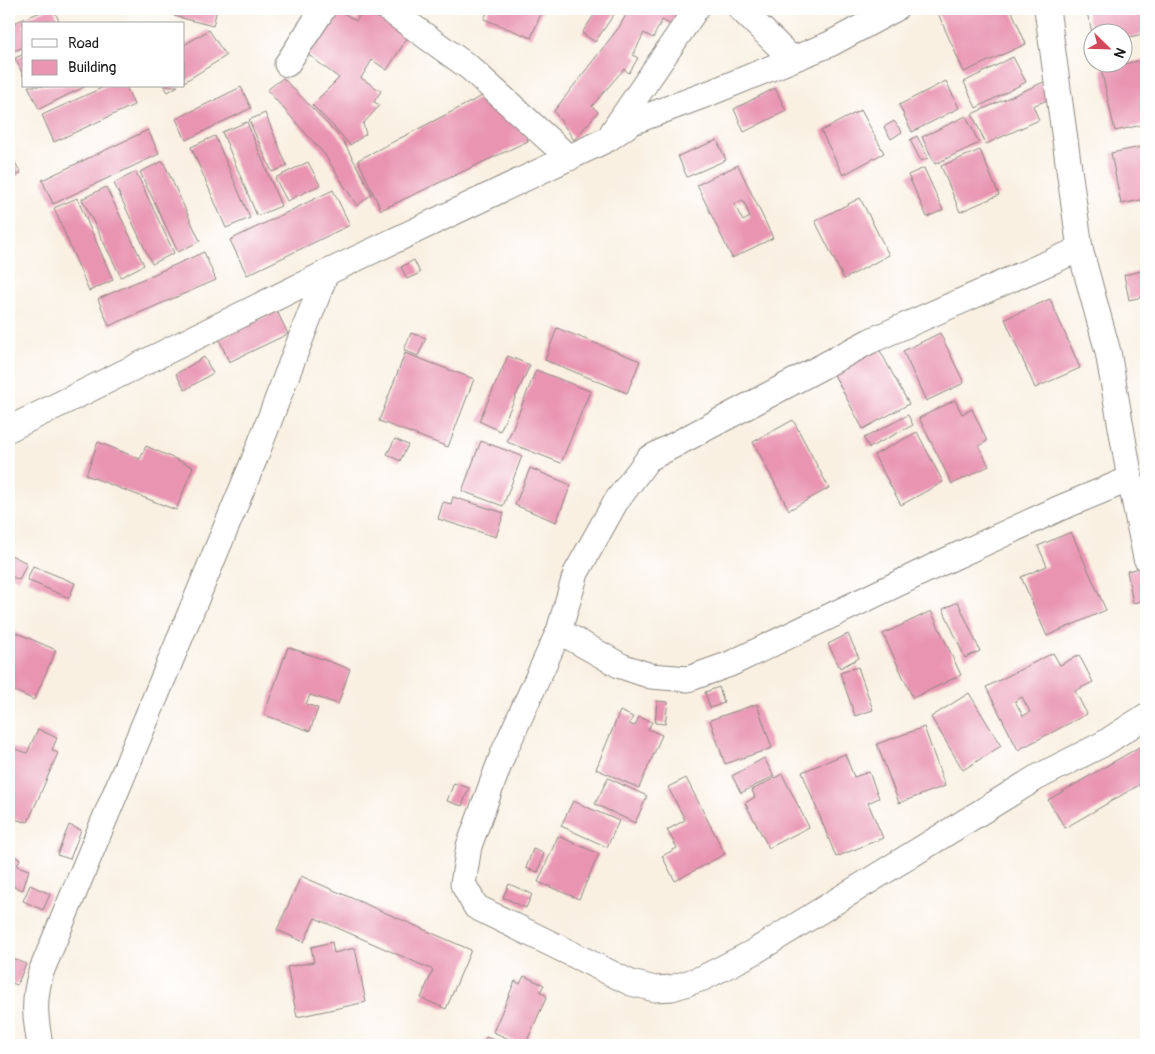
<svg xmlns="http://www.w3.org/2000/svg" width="1155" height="1054" viewBox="0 0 1155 1054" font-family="Pangolin,sans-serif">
<rect width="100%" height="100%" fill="#fff"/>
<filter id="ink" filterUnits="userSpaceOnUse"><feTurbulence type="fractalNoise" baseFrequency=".02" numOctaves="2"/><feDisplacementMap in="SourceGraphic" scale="10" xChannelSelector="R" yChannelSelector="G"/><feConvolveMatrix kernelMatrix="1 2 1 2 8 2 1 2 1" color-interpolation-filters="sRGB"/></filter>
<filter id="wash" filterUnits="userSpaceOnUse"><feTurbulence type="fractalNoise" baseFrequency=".0096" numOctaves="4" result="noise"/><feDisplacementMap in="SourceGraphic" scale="20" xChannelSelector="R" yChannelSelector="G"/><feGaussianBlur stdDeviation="1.12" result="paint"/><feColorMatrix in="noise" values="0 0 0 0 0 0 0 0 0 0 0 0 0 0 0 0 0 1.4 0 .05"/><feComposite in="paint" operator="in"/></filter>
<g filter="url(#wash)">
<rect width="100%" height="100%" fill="#f9f0e2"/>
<g id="blocks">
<g fill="#e995b2" fill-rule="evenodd">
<path d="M48,9H54L60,24H24V47L12,52L9,43V25Z"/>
<path d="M176,9H217L213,26L174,16Z"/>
<path d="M334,9H337L356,21L364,9L408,37L387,70L372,60L361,78L381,91L374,102L380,105L363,124L366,134L350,145L336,129L312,105L339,78L306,53Z"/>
<path d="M489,9H543L531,38L484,19Z"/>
<path d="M598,9L617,10L595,42L582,33Z"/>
<path d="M629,9H679L671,25L662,20L653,38L644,33L633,55L638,58L629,73L624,69L592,106L598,112L574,140L554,111L620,26Z"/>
<path d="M936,9H1011L1026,44L964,72Z"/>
<path d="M1086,9H1141L1146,33L1122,39V32H1092Z"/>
<path d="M209,30L226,56L184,82V45Z"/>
<path d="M24,54V77L15,58Z"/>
<path d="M1013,57L1026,82L976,108L964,82Z"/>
<path d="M1146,59V124L1115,131L1101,69Z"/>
<path d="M283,78L342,139L372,194L357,206L325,155L267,90Z"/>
<path d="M946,81L959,108L912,132L899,105Z"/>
<path d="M1046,81L1054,97L1033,106L1039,120L986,144L972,114Z"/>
<path d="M28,86H86L39,109Z"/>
<path d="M106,86H126L134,105L54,142L42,115Z"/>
<path d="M164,86H178L168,92Z"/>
<path d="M241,87L251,108L186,140L176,119Z"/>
<path d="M775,88L786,111L744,132L734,109Z"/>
<path d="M486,94L519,115L528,141L381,210L358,160Z"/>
<path d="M861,110L884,153L843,175L821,131Z"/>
<path d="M265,113L287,166L272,172L249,120Z"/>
<path d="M966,116L979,143L935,164L922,137Z"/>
<path d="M894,121L902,132L891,139L884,127Z"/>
<path d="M247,122L281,206L257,216L222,132Z"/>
<path d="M148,130L159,154L53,204L42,180Z"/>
<path d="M215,136L250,218L226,228L191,147Z"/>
<path d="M917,136L928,158L921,161L910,140Z"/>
<path d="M717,140L726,160L687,177L678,156Z"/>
<path d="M9,144L14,156L9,158Z"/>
<path d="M1146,146V199L1121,204L1111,153Z"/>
<path d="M980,150L999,195L960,212L941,166Z"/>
<path d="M14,161L21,173L9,181V165Z"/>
<path d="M163,161L200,241L178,252L140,172Z"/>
<path d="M308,162L320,185L287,201L275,178Z"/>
<path d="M738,165L773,238L732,258L697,185ZM743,200L750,217L743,221L734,204Z"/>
<path d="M924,168L943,210L927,217L908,175Z"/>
<path d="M136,172L174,253L152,264L114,183Z"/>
<path d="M106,187L144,265L121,277L82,199Z"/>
<path d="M333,190L350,225L247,275L230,240Z"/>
<path d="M77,198L113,280L89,291L54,208Z"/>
<path d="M860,198L889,255L844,279L815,221Z"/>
<path d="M204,252L216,280L109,326L98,299Z"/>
<path d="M414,260L420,273L407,279L401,267Z"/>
<path d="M1146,270V296L1129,300L1124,275Z"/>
<path d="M1050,299L1080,368L1035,388L1005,319Z"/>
<path d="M277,311L288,334L229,362L219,339Z"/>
<path d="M557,328L640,361L627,393L545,360Z"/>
<path d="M411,333L426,338L418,356L404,350Z"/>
<path d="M940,333L964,383L926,401L903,351Z"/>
<path d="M878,347L909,404L863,429L832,371Z"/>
<path d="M405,353L474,379L448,447L379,421Z"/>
<path d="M508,356L530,365L500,431L479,421Z"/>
<path d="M204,357L213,373L185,390L176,374Z"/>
<path d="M536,370L590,391L561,463L507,442Z"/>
<path d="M955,400L962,414L972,409L987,441L979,446L989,466L952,484L919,418Z"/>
<path d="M908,415L913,425L869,448L864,438Z"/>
<path d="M793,420L829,488L789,510L753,442Z"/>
<path d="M917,432L943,482L901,505L874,455Z"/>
<path d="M395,439L408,445L400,461L387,454Z"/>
<path d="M481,441L522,456L503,506L462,491Z"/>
<path d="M98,442L140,459L146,446L193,467L176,510L86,475Z"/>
<path d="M530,468L571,485L556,522L515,505Z"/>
<path d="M453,497L504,513L496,537L438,519L443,502L451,504Z"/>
<path d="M1071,532L1106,610L1047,636L1021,577L1047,566L1038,546Z"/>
<path d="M11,555L27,563L19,580L9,575V560Z"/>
<path d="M33,566L75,583L69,598L27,580Z"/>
<path d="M1145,567L1146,600L1133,603L1127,571Z"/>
<path d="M958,602L980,651L965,658L943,609Z"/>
<path d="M931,611L961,675L913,698L883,634Z"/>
<path d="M15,632L56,650L34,700L9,688V646Z"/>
<path d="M848,634L859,658L840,668L828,644Z"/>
<path d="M288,647L350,669L338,704L310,695L306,704L318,708L310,731L264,715Z"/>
<path d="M1053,653L1060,665L1079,655L1093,682L1075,691L1087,714L1018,750L986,687ZM1022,697L1030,712L1023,716L1015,701Z"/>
<path d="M858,667L873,710L855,716L840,673Z"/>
<path d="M719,687L724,703L710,708L705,692Z"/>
<path d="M969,693L1001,746L963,770L931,717Z"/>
<path d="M657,701L668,702L665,724L655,723Z"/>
<path d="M757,704L772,748L725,764L710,720Z"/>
<path d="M620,711L633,717L629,724L635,726L639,717L652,722L648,729L662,735L639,788L596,769Z"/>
<path d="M924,727L945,786L899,803L877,744Z"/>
<path d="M38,729L57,738L52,750L58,753L28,822L24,821V822L9,817V752L10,747L27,753Z"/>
<path d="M1146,743V781L1065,828L1048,800Z"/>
<path d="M845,754L854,777L869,772L879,798L868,803L883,838L836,857L802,772Z"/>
<path d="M764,758L774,776L741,793L732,776Z"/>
<path d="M782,774L809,827L769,848L745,803L755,797L752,790Z"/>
<path d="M608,778L647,796L635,823L595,804Z"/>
<path d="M686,778L725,854L675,881L662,856L677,848L667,830L685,820L668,787Z"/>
<path d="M454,783L469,788L462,806L447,801Z"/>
<path d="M573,801L619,821L607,847L561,826Z"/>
<path d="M69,825L81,830L70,859L57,855Z"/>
<path d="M558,836L599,854L579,899L538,882Z"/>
<path d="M533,849L544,853L538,872L526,868Z"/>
<path d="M9,854L20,859L17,866L29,870L23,890L9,885Z"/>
<path d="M301,876L471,950L446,1009L421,998L433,970L315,918L304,942L277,930Z"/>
<path d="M509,884L532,894L526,908L503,897Z"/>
<path d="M30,885L50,894L43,910L23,901Z"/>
<path d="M332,942L334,953L355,948L366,1002L297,1017L287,967L314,962L311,947Z"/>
<path d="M12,958L26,964L17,985L9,982V967Z"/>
<path d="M524,976L544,985L540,992L547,996L525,1045H523L493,1032L515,981L520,984Z"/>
<path d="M486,1037L507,1045H483Z"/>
</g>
</g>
</g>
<g filter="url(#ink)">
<use href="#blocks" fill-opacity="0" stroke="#8a867f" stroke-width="1"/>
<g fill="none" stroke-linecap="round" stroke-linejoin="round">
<g stroke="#8a867f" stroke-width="27">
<g id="minor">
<path d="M388,9L470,68L569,158"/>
<path d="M741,9L792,59"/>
<path d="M1047,9L1080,249L1108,352L1130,479L1146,558"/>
<path d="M287,64L323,9"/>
<path d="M613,131L696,9"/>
<path d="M1080,249L870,341L648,459L615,503L576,573L559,631L503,754L469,846L463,884L476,907L631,983L655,989L672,988L703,978L752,953L1036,778L1103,744L1146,716"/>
<path d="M9,429L326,273L608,139L632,122L710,93L830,44L895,9"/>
<path d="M559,631L621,666L651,676L688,679L730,664L943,562L1060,508L1130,479"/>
<path d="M40,1045C35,1016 33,1001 41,972L254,460L326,273"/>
</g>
</g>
<use href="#minor" stroke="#fff" stroke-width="25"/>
</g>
</g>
<rect width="1155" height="1054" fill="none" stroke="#fff" stroke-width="30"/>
<rect x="22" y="22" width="162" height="65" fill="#ffffff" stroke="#a4a4a4"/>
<rect x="32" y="39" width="25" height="8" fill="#ffffff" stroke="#a4a4a4"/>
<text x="68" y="48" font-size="15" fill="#1c1c1c">Road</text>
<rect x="32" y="60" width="25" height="15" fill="#e995b2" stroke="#a4a4a4"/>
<text x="68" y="72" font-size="15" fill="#1c1c1c">Building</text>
<g transform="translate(1108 48) rotate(113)"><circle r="24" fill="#ffffff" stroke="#a4a4a4"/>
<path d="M0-4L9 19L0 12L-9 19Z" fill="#d1495b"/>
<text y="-8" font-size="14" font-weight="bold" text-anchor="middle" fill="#1c1c1c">N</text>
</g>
</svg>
